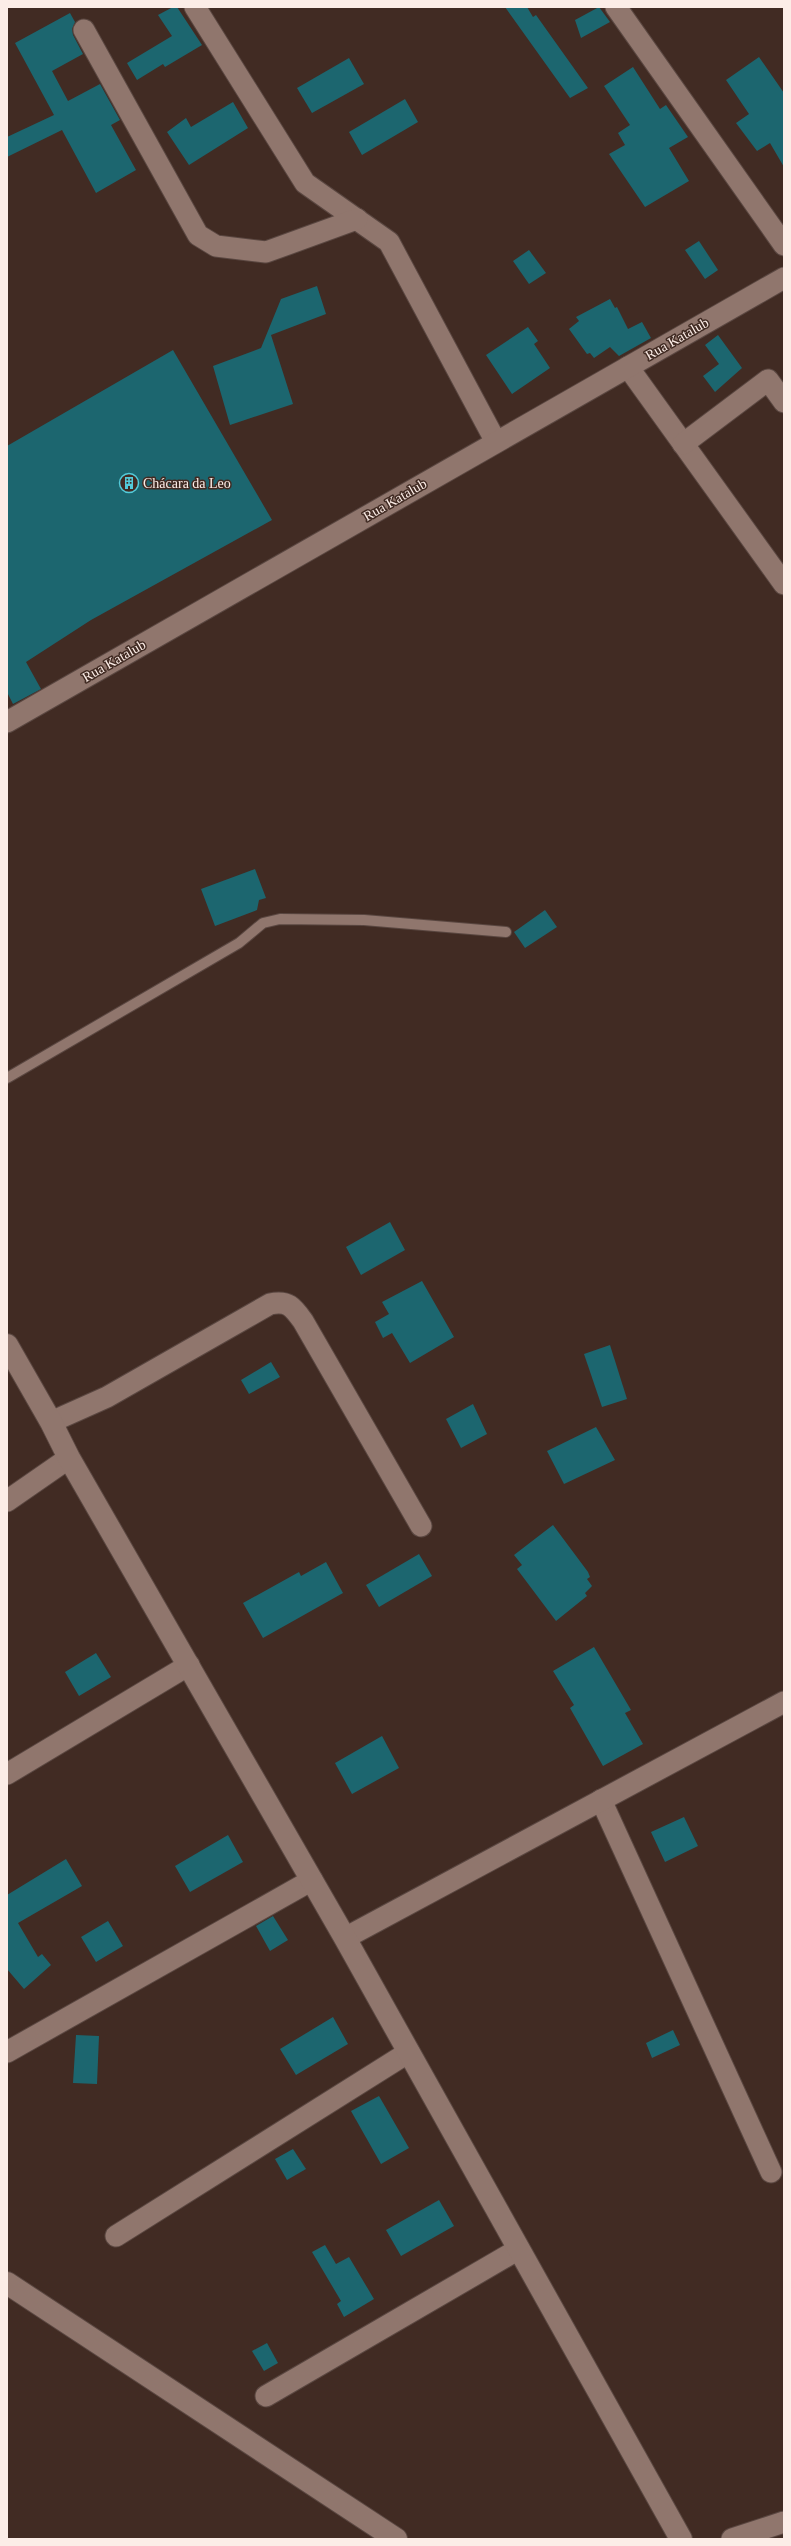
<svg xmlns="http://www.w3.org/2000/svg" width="791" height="2546" viewBox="0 0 791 2546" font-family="Georgia,serif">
<rect width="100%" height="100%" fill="#412b23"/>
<g fill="#1c666f">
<path d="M173,7H177L202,45L165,67L163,64L137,80L127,63L172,36L158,15Z"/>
<path d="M505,7H527L533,17L536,15L588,88L570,98Z"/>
<path d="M599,7L610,22L581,38L575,20Z"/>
<path d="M70,13L75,22L72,29L73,35L83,54L52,71L68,101L100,84L120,120L111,125L136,170L96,193L62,130L7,157V137L54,115L15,43Z"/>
<path d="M759,57L784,93V167L770,143L757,151L736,123L749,114L726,80Z"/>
<path d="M349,58L364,84L312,113L297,88Z"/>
<path d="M633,67L660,109L666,105L688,137L669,148L689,181L645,207L609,154L625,145L618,133L630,125L604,86Z"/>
<path d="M405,99L418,122L362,155L349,132Z"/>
<path d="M233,102L248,128L189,165L167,132L186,118L191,127Z"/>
<path d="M699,241L718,270L705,279L685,250Z"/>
<path d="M529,250L546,273L529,284L513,261Z"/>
<path d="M317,286L326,314L271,335L293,404L230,425L213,366L261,348L281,299Z"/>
<path d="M610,299L615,308L617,307L628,329L642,322L651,338L619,356L610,347L594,358L590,353L587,354L569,329L579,321L576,317Z"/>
<path d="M528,327L538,341L534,344L550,368L512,394L486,355Z"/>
<path d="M718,335L742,368L715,392L703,376L719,364L705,345Z"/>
<path d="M173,350L272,520L91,620L26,662L41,689L13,704L7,692V446Z"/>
<path d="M255,869L266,898L259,900L257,910L215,926L201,889Z"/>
<path d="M545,910L557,927L525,948L514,932Z"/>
<path d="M390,1222L405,1250L361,1275L346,1247Z"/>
<path d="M422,1281L454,1337L410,1363L392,1333L383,1338L375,1322L389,1314L382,1302Z"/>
<path d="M610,1345L627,1399L602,1407L584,1354Z"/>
<path d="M271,1362L280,1377L249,1394L241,1380Z"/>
<path d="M473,1404L487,1434L461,1448L446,1419Z"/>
<path d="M596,1427L615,1460L564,1484L547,1451Z"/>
<path d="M553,1525L588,1572L590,1577L587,1579L592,1586L585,1593L587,1596L556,1621L517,1569L522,1565L514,1555Z"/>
<path d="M419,1554L432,1576L379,1607L366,1585Z"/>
<path d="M326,1562L343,1593L263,1638L243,1603L299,1572L301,1576Z"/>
<path d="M594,1647L631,1710L625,1713L643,1744L603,1766L570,1708L574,1705L553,1671Z"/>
<path d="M96,1653L111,1677L79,1696L65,1672Z"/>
<path d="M382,1736L399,1768L352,1794L335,1763Z"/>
<path d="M684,1817L698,1846L665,1862L651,1832Z"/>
<path d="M228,1835L243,1862L190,1892L175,1866Z"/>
<path d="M66,1859L82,1886L18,1923L38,1957L42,1954L51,1965L24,1989L7,1969V1895Z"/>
<path d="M273,1916L288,1940L270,1951L256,1926Z"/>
<path d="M108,1921L123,1946L96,1962L81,1937Z"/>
<path d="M333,2017L348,2044L296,2075L280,2049Z"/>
<path d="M673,2030L680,2045L652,2058L646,2043Z"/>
<path d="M76,2035L99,2036L97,2084L73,2083Z"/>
<path d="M379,2096L409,2148L381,2164L351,2111Z"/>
<path d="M293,2149L306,2169L287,2180L275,2159Z"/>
<path d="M439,2200L454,2226L401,2256L386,2230Z"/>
<path d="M325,2245L336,2264L349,2257L374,2299L344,2317L337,2304L341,2301L312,2252Z"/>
<path d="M267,2343L278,2363L264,2371L252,2351Z"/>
</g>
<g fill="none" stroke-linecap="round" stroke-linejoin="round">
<g stroke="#5a4741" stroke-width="12">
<path id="service" d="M7,1078L239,943L263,923L280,919L364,920L506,932"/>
</g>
<g stroke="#5a4741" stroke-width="23">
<g id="minor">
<path d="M195,7L305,183L389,242L496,442"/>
<path d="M616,7L784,245"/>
<path d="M84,30L198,235L216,246L266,252L357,219"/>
<path d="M628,367L784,584"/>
<path d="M683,444L768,380L784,402"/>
<path d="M7,722L784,278"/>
<path d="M51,1422L107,1397L270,1304C288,1300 293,1307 303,1321L421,1526"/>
<path d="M7,1501L69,1458"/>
<path d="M7,1774L189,1665"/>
<path d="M601,1800L771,2172"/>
<path d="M345,1938L784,1702"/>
<path d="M7,2052L312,1880"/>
<path d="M116,2236L409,2052"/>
<path d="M266,2396L519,2249"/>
<path d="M732,2539L784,2522"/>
</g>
</g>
<g stroke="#5a4741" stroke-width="24">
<path id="tertiary" d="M7,2283L396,2539"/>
</g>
<g stroke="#5a4741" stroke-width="24">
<path id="secondary" d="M7,1345L51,1422L69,1458L345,1938L681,2539"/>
</g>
<use href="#service" stroke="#90766d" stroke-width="10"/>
<use href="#minor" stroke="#90766d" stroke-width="21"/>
<use href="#tertiary" stroke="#90766d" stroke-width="22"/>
<use href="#secondary" stroke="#90766d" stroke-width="22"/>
</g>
<defs>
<g id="building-ring" transform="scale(1)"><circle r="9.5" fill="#412b23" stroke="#53cbda" stroke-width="1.5"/><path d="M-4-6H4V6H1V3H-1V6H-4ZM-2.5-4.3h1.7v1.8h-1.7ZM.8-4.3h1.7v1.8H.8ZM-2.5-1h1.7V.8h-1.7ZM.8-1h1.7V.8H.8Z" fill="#53cbda"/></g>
</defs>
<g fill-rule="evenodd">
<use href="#building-ring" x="129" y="483"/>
</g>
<g text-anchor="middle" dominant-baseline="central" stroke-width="3" stroke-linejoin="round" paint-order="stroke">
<g font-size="14" fill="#fcede7" stroke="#412b23">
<text transform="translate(677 339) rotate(-30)">Rua Katalub</text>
<text transform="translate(395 500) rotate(-30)">Rua Katalub</text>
<text transform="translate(114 661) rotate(-30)">Rua Katalub</text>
</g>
<g font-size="14" fill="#fcede7" stroke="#412b23" text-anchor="start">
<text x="143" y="483">Chácara da Leo</text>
</g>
</g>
<rect width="791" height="2546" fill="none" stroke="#fcede7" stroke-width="16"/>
</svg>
